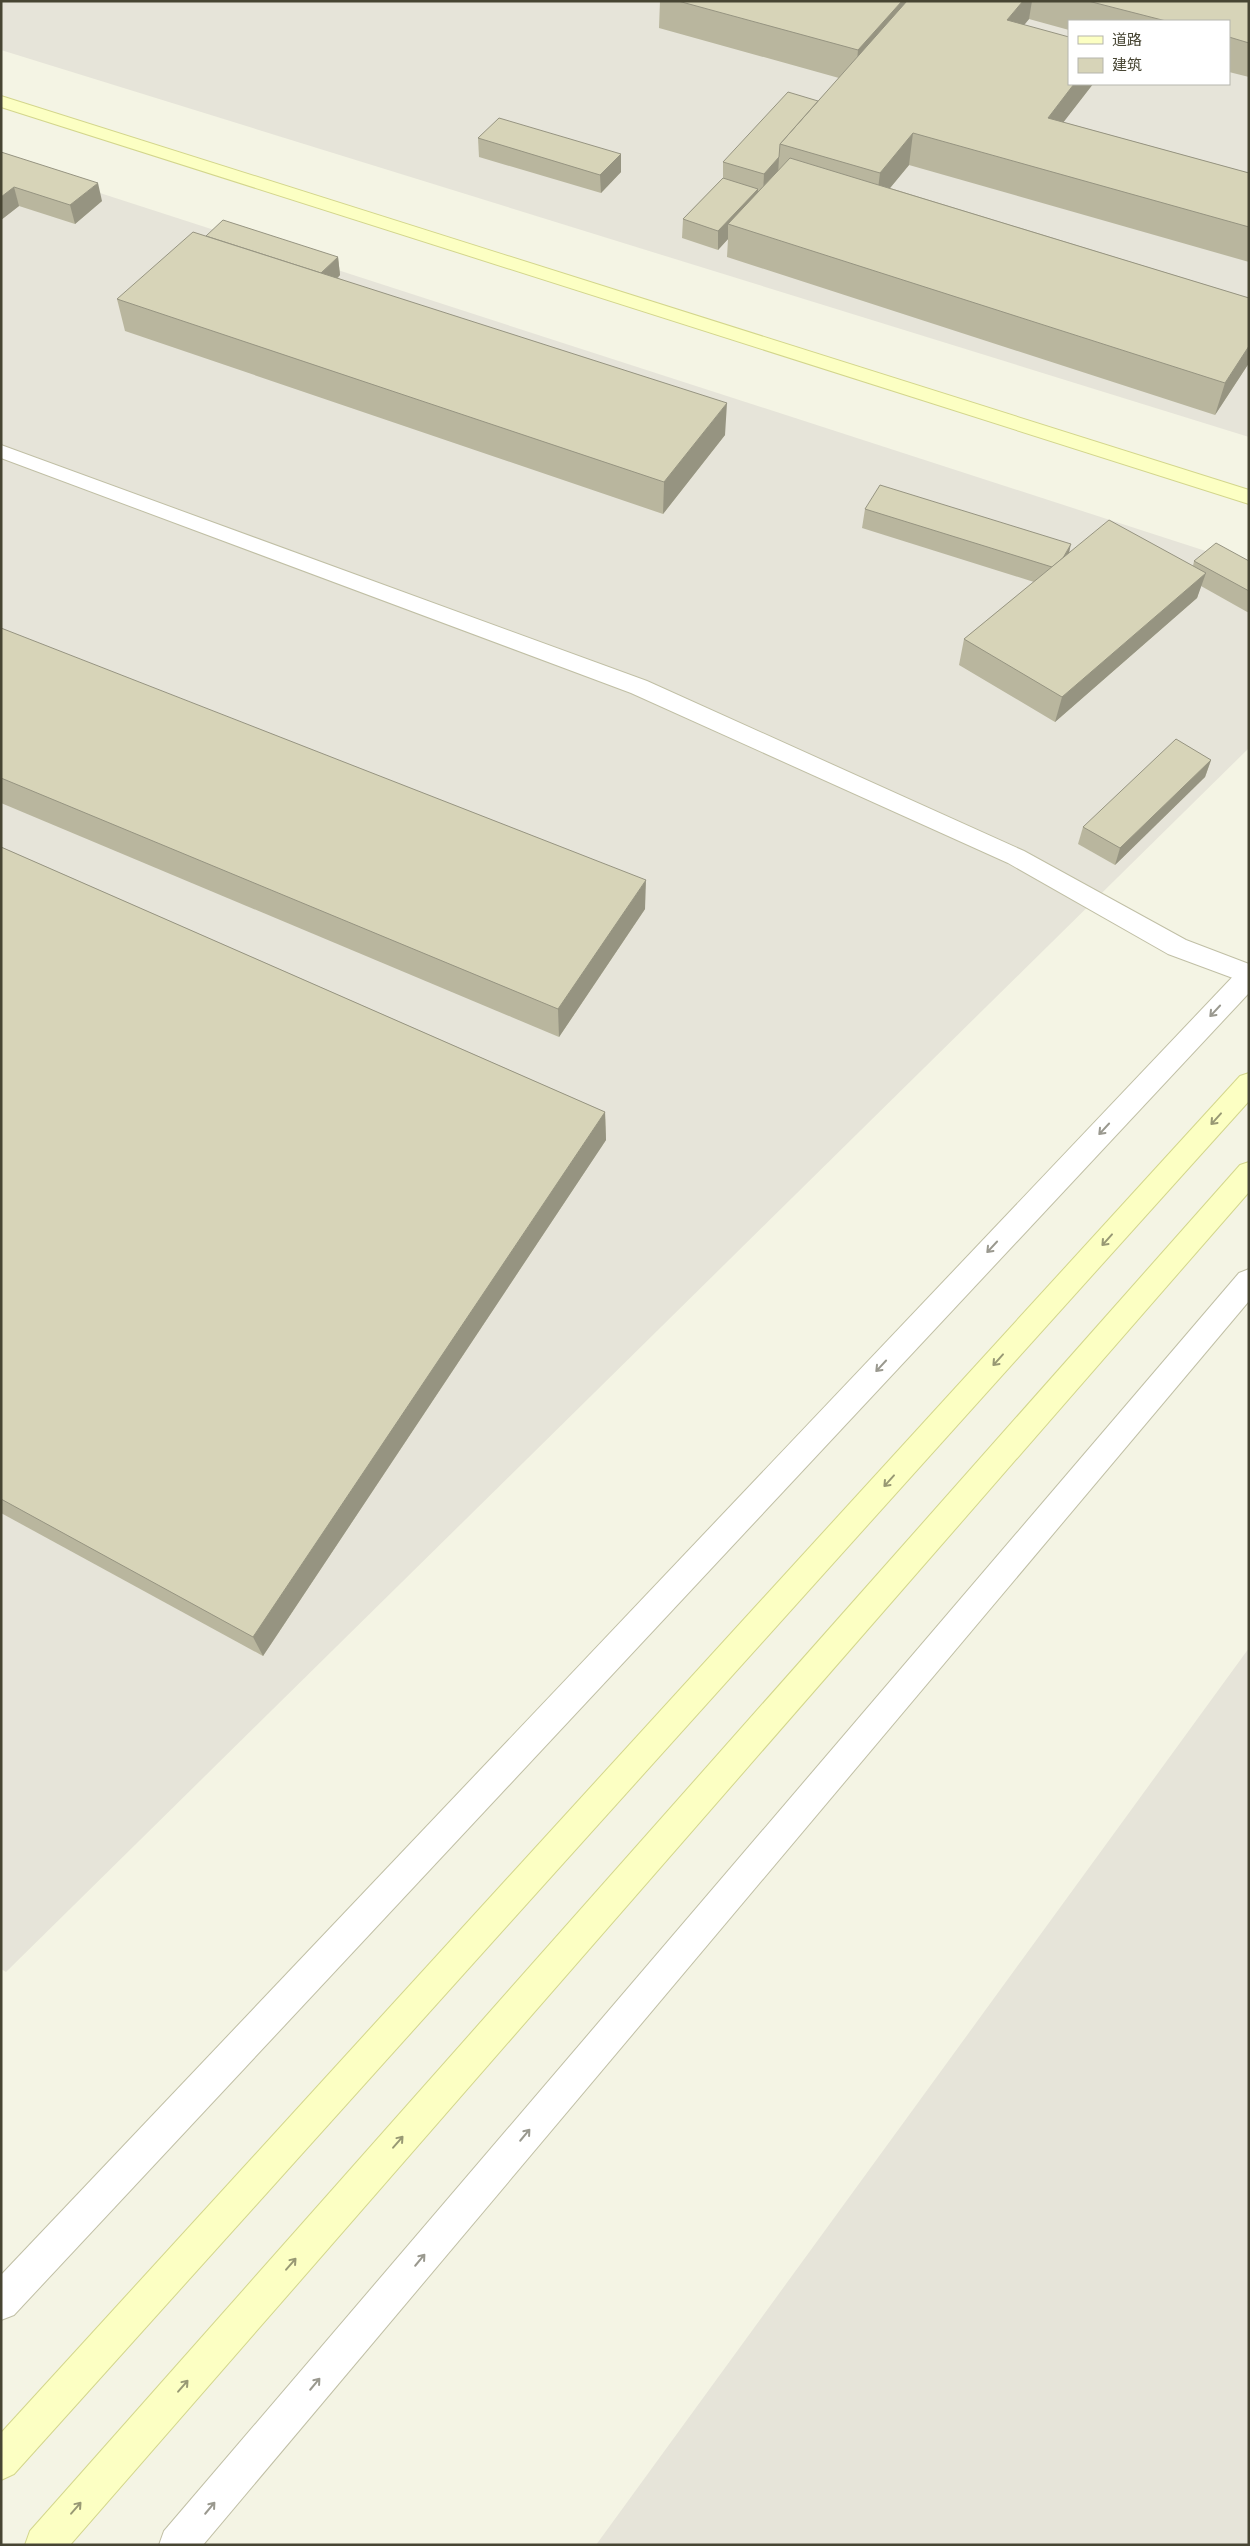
<svg xmlns="http://www.w3.org/2000/svg" width="1250" height="2546" viewBox="0 0 1250 2546" font-family="Raleway,'Noto Sans SC',sans-serif">
<rect width="100%" height="100%" fill="#f4f4e4"/>
<g fill="#e6e4d9" fill-rule="evenodd">
<path d="M1,1H1249V437L1,50ZM1069,21H1229V84H1069Z"/>
<path d="M1,161L1249,565V748L6,1972L1,1969Z"/>
<path d="M1249,1648V2545H596Z"/>
</g>
<g fill="none" stroke-linecap="round" stroke-linejoin="round">
<g stroke="#c0bfa5" stroke-width="2">
<path id="lane" d="M1,445L647,681L1024,851L1186,940L1249,964V984L1168,954L1008,863L631,693L1,458Z"/>
</g>
<g stroke="#c0bfa5" stroke-width="2">
<g id="street">
<path d="M1249,966V993L14,2315L1,2320V2275L1240,969Z"/>
<path d="M1249,1269V1301L203,2545H159L164,2531L1239,1273Z"/>
</g>
</g>
<g stroke="#d3d68c" stroke-width="2">
<g id="secondary">
<path d="M1,96L1249,490V504L1,107Z"/>
<path d="M1249,1073V1101L14,2474L1,2480V2433L1240,1076Z"/>
<path d="M1249,1162V1192L70,2545H25L30,2531L1240,1165Z"/>
</g>
</g>
<use href="#lane" fill="#fff" fill-rule="evenodd"/>
<use href="#street" fill="#fff" fill-rule="evenodd"/>
<use href="#secondary" fill="#fcffc3" fill-rule="evenodd"/>
</g>
<g fill="#b9b69e">
<path d="M660,1H1249V77L1229,72V21H1069V30L1029,19L1024,25L1093,84L1063,122L1249,173V262L909,165L890,188L1249,298V363L1215,415L727,257L728,239L718,250L682,238L683,219L723,178V162L818,101L839,78L659,28Z"/>
<path d="M478,138L621,154V172L601,193L479,157Z"/>
<path d="M1,152L102,201L75,224L19,206L1,220Z"/>
<path d="M338,257L340,275L338,278L725,435L663,514L125,331L117,299Z"/>
<path d="M865,509L1069,553L1193,566L1194,561H1249V613L1201,586L1197,598L1055,722L959,665L964,639L1034,582L862,528Z"/>
<path d="M1,628L645,909L559,1037L1,803Z"/>
<path d="M1211,760L1205,777L1115,865L1078,844L1083,827Z"/>
<path d="M1,847L605,1112L606,1140L263,1656L1,1513Z"/>
</g>
<g fill="#969481">
<path d="M902,1H926L855,82L858,50Z"/>
<path d="M1023,1H1032L1029,19L1002,52L1007,20Z"/>
<path d="M1074,84H1093L1042,150L1048,118Z"/>
<path d="M913,133L909,165L876,205L880,173Z"/>
<path d="M621,154V172L601,193L600,175Z"/>
<path d="M779,157L778,176L763,193L764,174Z"/>
<path d="M98,183L102,201L75,224L70,205Z"/>
<path d="M14,187L19,206L1,220V197Z"/>
<path d="M758,189L757,207L728,224V239L718,250V231Z"/>
<path d="M338,257L340,275L314,301L311,283Z"/>
<path d="M1249,346V363L1215,415L1225,383Z"/>
<path d="M727,403L725,435L663,514L664,482Z"/>
<path d="M1071,544L1067,562L1057,569Z"/>
<path d="M1206,573L1197,598L1055,722L1062,697Z"/>
<path d="M1211,760L1205,777L1115,865L1120,848Z"/>
<path d="M646,880L645,909L559,1037L558,1009Z"/>
<path d="M605,1112L606,1140L263,1656L253,1637Z"/>
</g>
<g fill="#d7d4b8" stroke="#969481">
<path d="M678,1H902L858,50Z"/>
<path d="M907,1H1023L1007,20L1069,37V84H1074L1048,118L1249,173V227L913,133L880,173L780,144Z"/>
<path d="M1088,1H1249V43L1229,37V21H1166Z"/>
<path d="M788,92L818,101L780,144L779,157L764,174L723,162Z"/>
<path d="M499,118L621,154L600,175L478,138Z"/>
<path d="M1,152L98,183L70,205L14,187L1,197Z"/>
<path d="M790,158L1249,298V346L1225,383L728,224Z"/>
<path d="M723,178L758,189L718,231L683,219Z"/>
<path d="M223,220L338,257L321,273L206,236Z"/>
<path d="M193,232L727,403L664,482L117,299Z"/>
<path d="M880,485L1071,544L1063,558L1052,567L865,509Z"/>
<path d="M1109,520L1206,573L1062,697L964,639Z"/>
<path d="M1216,543L1249,561V591L1194,561Z"/>
<path d="M1,628L646,880L558,1009L1,778Z"/>
<path d="M1176,739L1211,760L1120,848L1083,827Z"/>
<path d="M1,847L605,1112L253,1637L1,1499Z"/>
</g>
<defs><path id="oneway-shaft" d="M-6 0H5M1.5-3L5.5 0L1.5 3" fill="none" stroke-width="1.6" stroke-linecap="round" stroke-linejoin="round" transform="scale(1.25)"/></defs>
<g stroke="#9a998f">
<use href="#oneway-shaft" transform="translate(1215 1011) rotate(133)"/>
<use href="#oneway-shaft" transform="translate(1104 1129) rotate(133)"/>
<use href="#oneway-shaft" transform="translate(992 1247) rotate(133)"/>
<use href="#oneway-shaft" transform="translate(881 1366) rotate(133)"/>
<use href="#oneway-shaft" transform="translate(525 2135) rotate(-50)"/>
<use href="#oneway-shaft" transform="translate(420 2260) rotate(-50)"/>
<use href="#oneway-shaft" transform="translate(315 2384) rotate(-50)"/>
<use href="#oneway-shaft" transform="translate(210 2508) rotate(-50)"/>
</g>
<g stroke="#989974">
<use href="#oneway-shaft" transform="translate(1216 1119) rotate(132)"/>
<use href="#oneway-shaft" transform="translate(1107 1240) rotate(132)"/>
<use href="#oneway-shaft" transform="translate(998 1360) rotate(132)"/>
<use href="#oneway-shaft" transform="translate(889 1481) rotate(132)"/>
<use href="#oneway-shaft" transform="translate(398 2142) rotate(-49)"/>
<use href="#oneway-shaft" transform="translate(291 2264) rotate(-49)"/>
<use href="#oneway-shaft" transform="translate(183 2386) rotate(-49)"/>
<use href="#oneway-shaft" transform="translate(76 2508) rotate(-49)"/>
</g>
<rect width="1250" height="2546" fill="none" stroke="#474533" stroke-width="5"/>
<rect x="1068" y="20" width="162" height="65" fill="#ffffff" stroke="#b5b5ad"/>
<rect x="1078" y="36" width="25" height="8" fill="#fcffc3" stroke="#b5b5ad"/>
<text x="1112" y="45" font-size="15" fill="#474533">道路</text>
<rect x="1078" y="58" width="25" height="15" fill="#d7d4b8" stroke="#b5b5ad"/>
<text x="1112" y="70" font-size="15" fill="#474533">建筑</text>
</svg>
